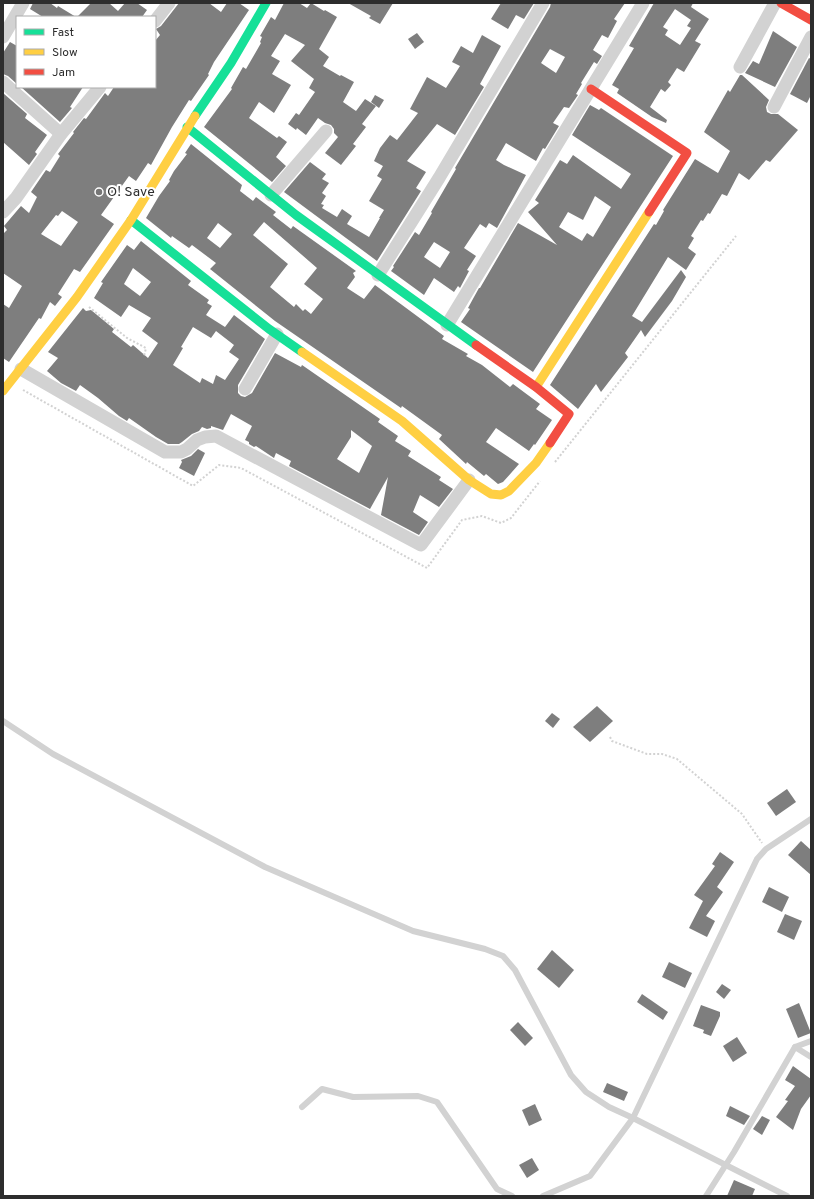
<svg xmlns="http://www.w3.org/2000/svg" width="814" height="1199" viewBox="0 0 814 1199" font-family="Overpass,sans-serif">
<rect width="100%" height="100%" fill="#fff"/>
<g fill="#7e7e7e" fill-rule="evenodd">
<path d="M33,3H50L57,8L58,6L76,17H43L30,9Z"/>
<path d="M91,3H109L118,11L125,3H137L147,10L142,17H77Z"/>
<path d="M179,3H209L221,12L227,3H239L249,10L214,62L208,74L209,75L191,101L189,100L172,127L151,165L148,163L136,181L129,176L101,215L114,224L80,272L74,269L58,294L62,297L55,306L50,302L41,319L39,318L9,362L3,358V304L9,308L22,286L3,273V234L7,230L4,226L21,206L29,213L37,197L31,192L46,170L50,172L60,156L58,154L74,133L73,132L84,118L86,119L105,93L108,96L114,87H155V41L160,35L156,29L161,26ZM62,211L78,222L61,246L41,234L56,215L58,216Z"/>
<path d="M284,3H299L307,8L311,3L324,11L325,10L337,17L319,49L329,57L323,66L340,76L341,75L354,82L343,102L356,111L365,99L376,106L362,124L366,127L353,144L356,146L341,165L325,153L338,137L334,133V129L331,125L325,123L318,118L306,135L297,128L296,130L288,124L296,113L299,115L315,92L309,88L314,79L291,61L305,45L285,34L271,56L280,61L272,74L291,85L274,113L259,102L249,118L277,138L279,136L287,142L276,157L286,166L272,182L204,127L232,89L231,88L243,67L246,69L261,43L260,42L262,37L260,36L271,17L275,20Z"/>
<path d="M348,3H393L380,24L369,18L371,16Z"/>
<path d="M501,3H534L524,19L516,15L508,29L491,19Z"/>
<path d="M551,3H625L614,19L617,21L608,38L602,35L593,50L602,56L597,64L594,62L581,83L582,84L576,94L578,95L569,108L564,107L553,123L559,126L545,149L543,148L536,161L506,143L496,160L504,165L526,175L497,228L489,223L486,228L480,224L464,248L476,256L467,270L469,271L460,288L458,286L454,292L434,278L424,295L391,271L394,267L393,266L415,232L419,235L432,213L431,212L456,169L455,168L550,7ZM550,49L565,57L556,73L541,63ZM434,242L450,252L440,268L424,257Z"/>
<path d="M654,3H693L691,7L709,19L695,41L701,44L684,72L677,68L668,82L671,85L665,92L661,89L650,107L667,120L666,123L652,117L617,93L619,89L612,85L634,48L629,46ZM675,9L691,20L687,26L691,28L680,45L665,35L668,30L663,27Z"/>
<path d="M773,31L797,47L775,87L745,73L753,61L759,64Z"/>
<path d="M417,33L424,42L415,49L408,39Z"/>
<path d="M482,35L501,46L480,84L484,87L455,135L437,124L407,161L426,172L416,188L421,191L377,261L284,192L310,162L326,174L322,179L329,183L322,193L326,196L321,204L324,205L322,208L337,217L342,209L352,216L347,224L369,237L380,218H379L384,210L369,201L382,179L377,176L383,166L374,161L380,148L390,135L397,140L418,113L410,109L427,77L446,88L460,66L452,62L461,46L473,53Z"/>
<path d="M10,42L17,46V84L8,76L3,74V53Z"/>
<path d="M809,58L811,59V95L807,103L790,94Z"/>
<path d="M740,75H742L769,100L766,107L767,112L771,114H778L798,130L770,162L766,160L749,180L739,173L727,196L722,194L710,214L708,213L703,221L701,220L691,236L694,238L688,248L696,254L686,270L668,257L632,316L642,322L681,270L686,277L672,301L645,337L641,330L625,353L628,357L601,392L596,384L578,409L550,385L654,224L656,225L664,211L663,210L695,159L718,173L730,151L704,132L728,90L730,92Z"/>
<path d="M21,87H83L70,107L72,108L60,122Z"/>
<path d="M3,93L27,114L25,118L47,135L35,152L37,154L29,165L3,142Z"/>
<path d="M375,95L384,100L379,108L371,102Z"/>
<path d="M590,105L599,110L601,108L673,156L533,372L461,322L470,309L468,308L474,297L479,288H480L518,223L557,245L528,212L539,203L535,200L560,160L567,164L573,155L621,189L631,174L572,135ZM595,196L611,207L593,237L587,233L582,241L559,227L568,212L583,220Z"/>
<path d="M191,144L242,185L240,191L253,201L256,197L276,212L273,215L291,229L293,226L356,271L353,273L355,277L347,288L364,299L375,285L444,336L442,339L468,354L466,356L482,365L510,387L513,384L540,404L536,409L552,420L535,445L534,444L529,451L496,428L486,442L519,464L503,482L498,484L486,474L484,476L467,462L466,464L439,439L442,435L402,406L401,408L275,321L210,269L216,263L192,245L189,248L172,236L171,238L146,218L159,196L170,181L169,180L174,171L187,154L185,153ZM264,222L317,268L304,284L323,299L311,314L305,309L303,311L296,304L294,307L270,287L288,264L253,235ZM218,223L232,234L220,248L207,238Z"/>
<path d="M141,241L191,281L188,285L209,300L207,303L212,306L206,315L225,327L234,315L265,339L238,385V393L241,396L245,397L252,393L275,353L301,367L302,365L380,419L378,422L398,436L395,441L411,451L408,456L441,477L439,480L453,489L439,507L420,495L413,512L428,522L419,535L381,515L388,477L370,509L289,466L291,461L276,453L274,458L256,446L254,447L249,444V442L245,440L252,426L231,414L223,430L211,426V428L207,429L202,427L199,431L192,434L182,442L179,444H168L156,437L129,418L127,421L119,416L98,398L80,385L76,391L61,383L47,371L58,358L48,352L83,308L86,311L91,310L114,329L112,332L131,347L133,345L148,358L158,343L142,331L151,318L129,305L121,317L94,298L103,283L101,282L127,245L134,250ZM133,268L151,282L140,296L124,284ZM193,327L211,338L216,331L234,345L229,352L239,359L225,380L216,375L213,384L202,378L200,383L173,365L183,348L181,347ZM351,430L372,446L359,473L337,459L351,437Z"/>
<path d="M198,449L205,453L194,476L179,468L182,462L181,460L191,456Z"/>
<path d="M597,706L613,721L590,742L573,727Z"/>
<path d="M552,713L560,719L553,728L545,721Z"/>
<path d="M787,789L796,802L776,816L767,803Z"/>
<path d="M801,841L811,850V875L788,855Z"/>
<path d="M720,852L734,862L717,887L723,892L706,916L715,921L707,937L689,928L703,901L694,895L715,866L712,864Z"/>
<path d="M769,887L789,897L782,912L762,902Z"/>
<path d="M785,914L802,921L794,940L777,932Z"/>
<path d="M552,950L574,970L559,988L537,969Z"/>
<path d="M669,962L692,973L685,988L662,977Z"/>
<path d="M722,984L731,990L724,999L716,992Z"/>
<path d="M642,994L668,1012L663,1020L637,1002Z"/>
<path d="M799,1003L811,1033L798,1038L786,1009Z"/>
<path d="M701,1005L720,1012V1016L711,1036L703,1033L704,1030L693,1026Z"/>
<path d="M518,1022L533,1038L525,1046L510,1030Z"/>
<path d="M737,1037L747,1053L733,1062L723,1046Z"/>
<path d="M793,1066L811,1079V1095L801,1109L793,1130L776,1117L788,1101L785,1100L795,1086L785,1080Z"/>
<path d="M607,1083L628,1092L624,1101L603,1092Z"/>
<path d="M535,1104L542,1120L529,1126L522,1110Z"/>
<path d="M730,1106L750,1116L744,1125L726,1116Z"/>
<path d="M762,1116L770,1120L762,1135L753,1129Z"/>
<path d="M532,1158L539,1170L527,1178L519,1165Z"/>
<path d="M734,1180L755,1189L752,1196H727Z"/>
</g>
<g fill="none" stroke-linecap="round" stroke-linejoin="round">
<g stroke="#d2d2d2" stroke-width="2" stroke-dasharray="2 2" stroke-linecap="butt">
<path d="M89,307L127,338L146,348L144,356"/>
<path d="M23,390L193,486L219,465L241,468L427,568L462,520L482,516L501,523L511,518L540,481"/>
<path d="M555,462L736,236"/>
<path d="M610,737L612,741L647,754H662L677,759L742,814L762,843"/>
</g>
<g stroke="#d2d2d2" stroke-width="6">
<path d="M3,721L53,754L265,867L413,931L485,949L503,956L515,970L571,1075L586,1092L609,1107L633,1118L787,1196"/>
<path d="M795,1047L811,1057"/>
<path d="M302,1107L322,1089L353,1097L418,1096L437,1102L497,1189L512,1196"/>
<path d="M543,1196L590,1176L633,1118L757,859L766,849L811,819"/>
<path d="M706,1196L734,1152L795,1047L811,1041"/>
</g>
<g stroke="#d2d2d2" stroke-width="13">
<path d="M155,21L169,3"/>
<path d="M3,37L23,3"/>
<path d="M740,67L775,3"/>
<path d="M3,82L61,134"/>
<path d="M774,107L811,37"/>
<path d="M271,195L326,131"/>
<path d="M3,212L16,198L61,134L100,87"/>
<path d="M378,275L439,178L543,3"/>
<path d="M447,325L643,3"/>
<path d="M21,369L165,452H181L187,449L197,440L205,437L216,436L421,545L469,480"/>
<path d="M245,389L277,334"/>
</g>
<g stroke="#16e098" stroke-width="9">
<path d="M195,116L231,63L266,3"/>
<path d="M187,127L296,215L476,345"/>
<path d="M131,220L269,329L302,352"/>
</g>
<g stroke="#ffcf43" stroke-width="9">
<path d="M302,352L402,421L469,480L491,494L501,495L509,491L536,463L550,443"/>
<path d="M536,387L649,212"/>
<path d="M3,391L77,297L131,220L195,116"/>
</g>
<g stroke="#f24e42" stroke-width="9">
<path d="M781,3L811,20"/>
<path d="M591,89L687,153L649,212"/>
<path d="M476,345L536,387L569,414L550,443"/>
</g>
</g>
<circle fill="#767676" stroke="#fff" stroke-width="1.5" cx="99" cy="192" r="4"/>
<g text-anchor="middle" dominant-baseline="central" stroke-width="4" stroke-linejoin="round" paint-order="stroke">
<g font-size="14" fill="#2d2d2d" stroke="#fff" text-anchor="start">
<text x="107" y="192">O! Save</text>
</g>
</g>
<rect width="814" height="1199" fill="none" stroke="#2d2d2d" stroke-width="8"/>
<rect x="16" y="16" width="140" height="72" fill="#ffffff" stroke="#ababab"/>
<rect x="24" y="29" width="20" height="6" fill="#16e098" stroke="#ababab"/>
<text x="52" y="36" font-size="12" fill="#2d2d2d">Fast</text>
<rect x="24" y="49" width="20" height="6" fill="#ffcf43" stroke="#ababab"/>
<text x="52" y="56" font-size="12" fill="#2d2d2d">Slow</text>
<rect x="24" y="69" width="20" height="6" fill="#f24e42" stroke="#ababab"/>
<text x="52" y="76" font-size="12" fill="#2d2d2d">Jam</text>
</svg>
